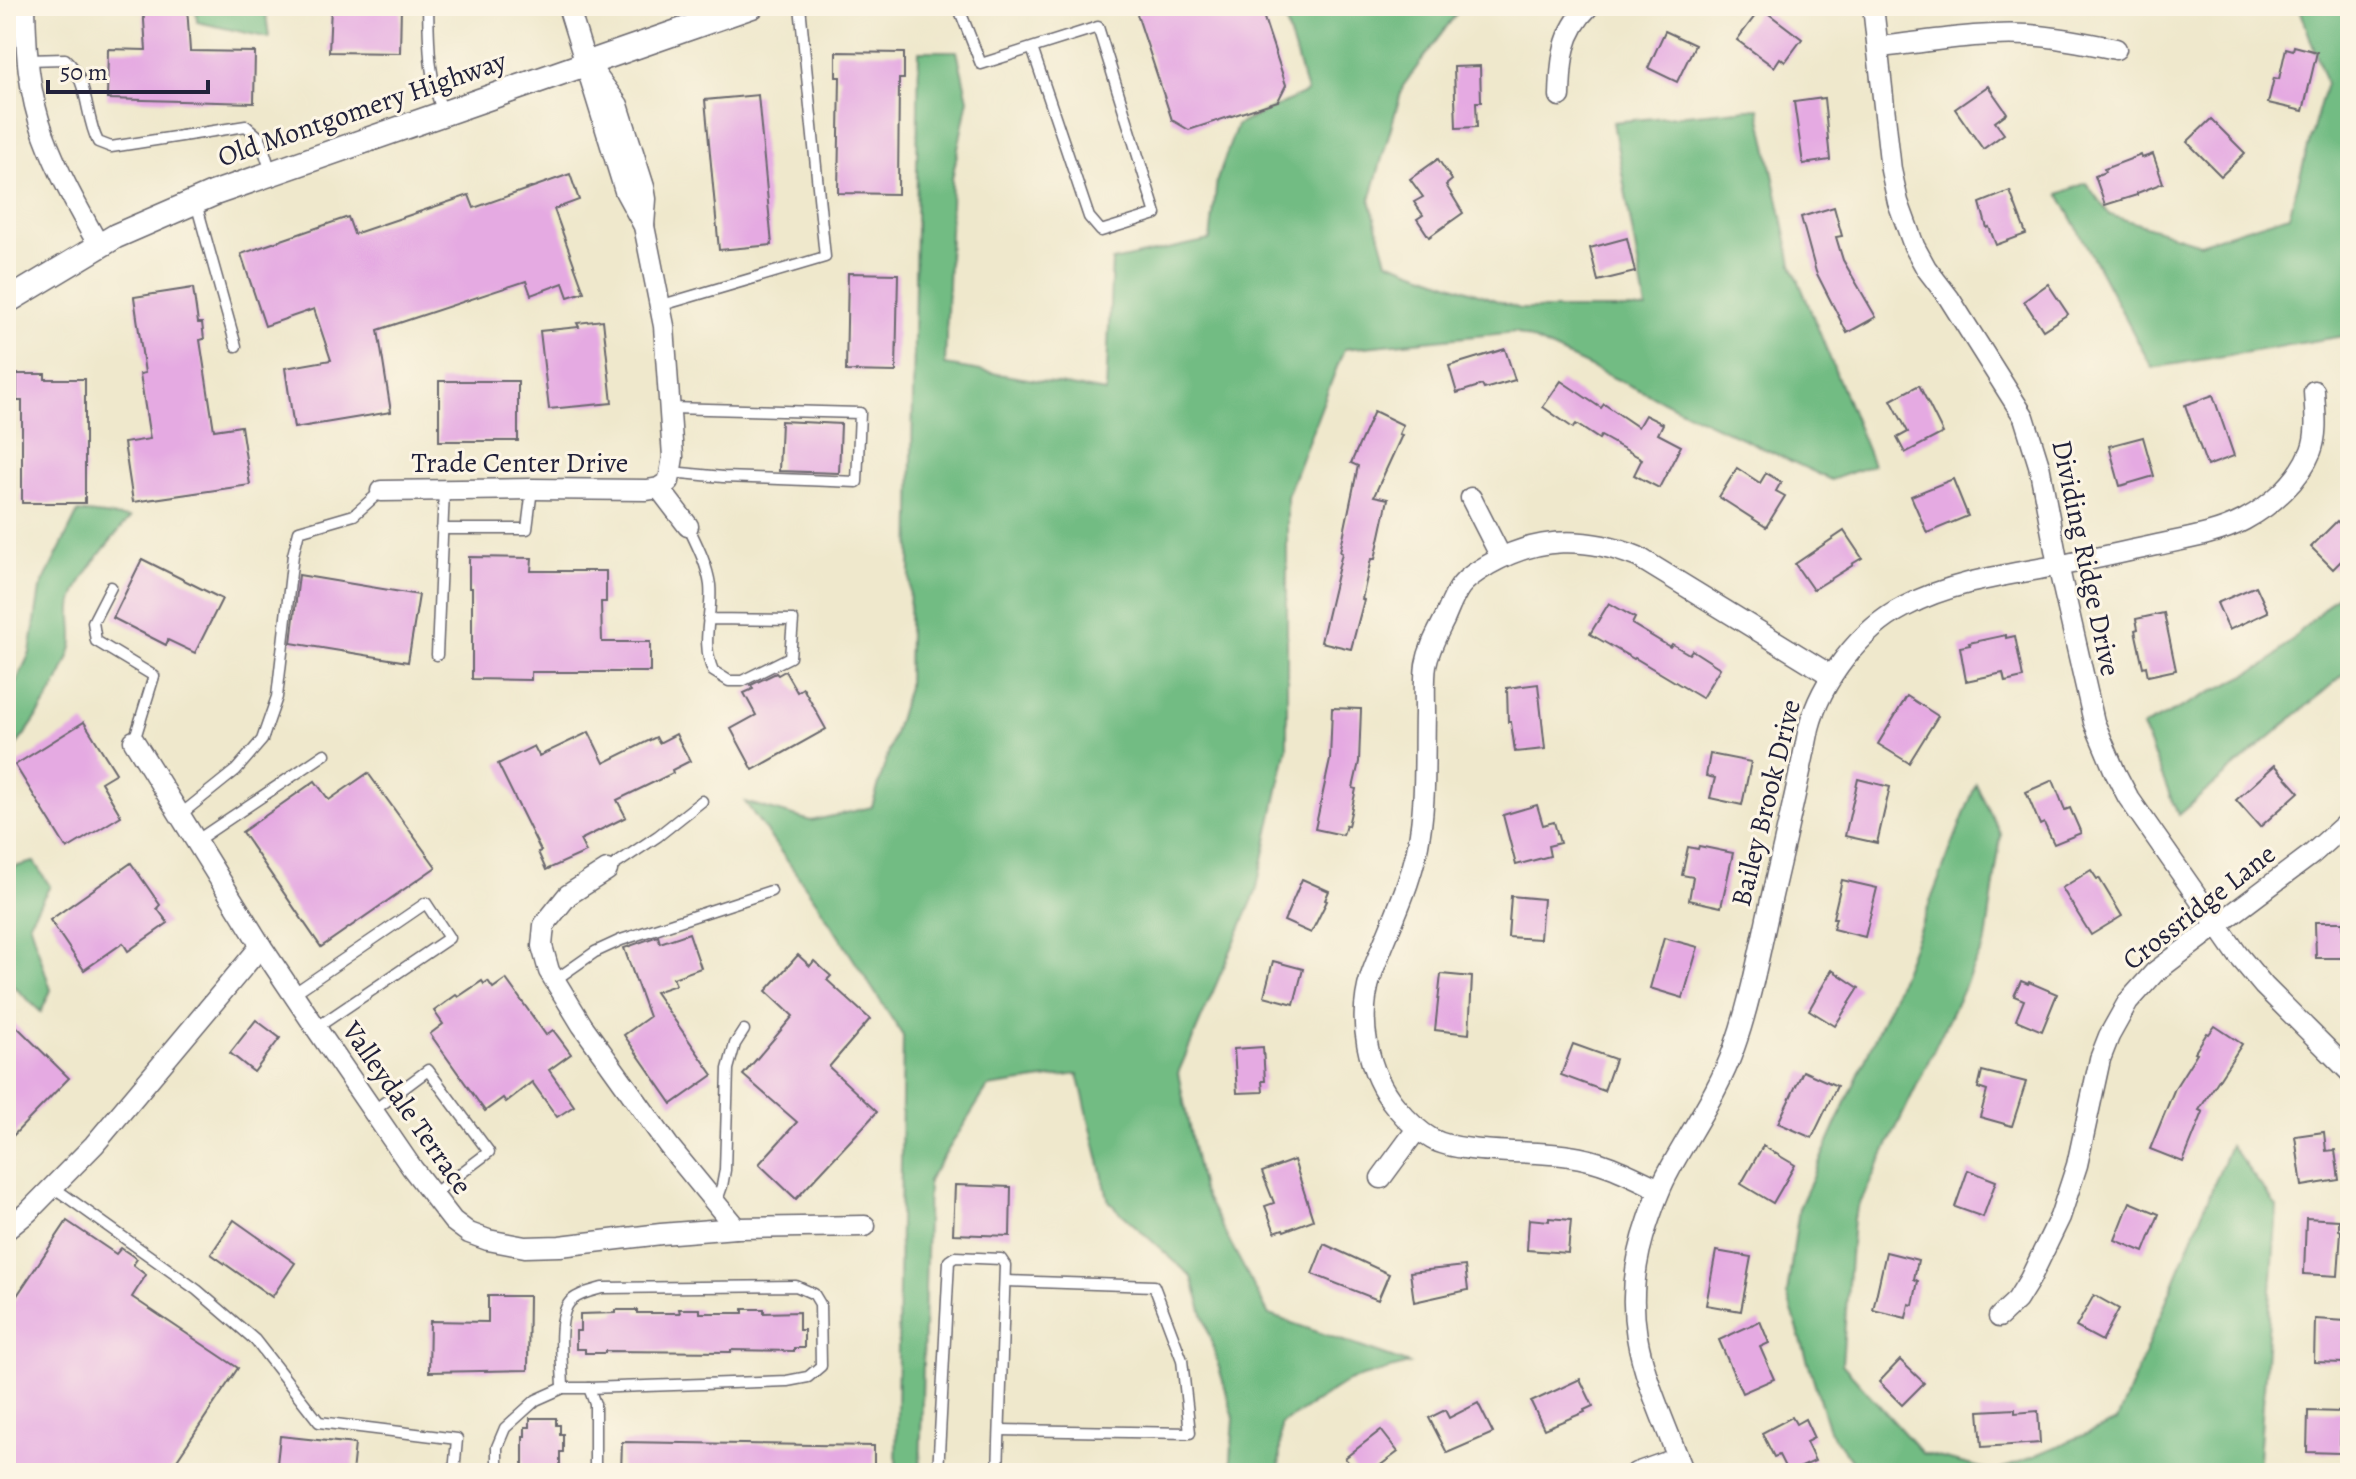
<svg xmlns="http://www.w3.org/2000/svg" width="2356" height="1479" viewBox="0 0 2356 1479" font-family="Alegreya,serif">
<rect width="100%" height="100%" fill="#fcf5e5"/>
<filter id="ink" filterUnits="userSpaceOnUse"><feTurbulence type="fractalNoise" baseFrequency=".0125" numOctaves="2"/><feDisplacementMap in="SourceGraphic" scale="16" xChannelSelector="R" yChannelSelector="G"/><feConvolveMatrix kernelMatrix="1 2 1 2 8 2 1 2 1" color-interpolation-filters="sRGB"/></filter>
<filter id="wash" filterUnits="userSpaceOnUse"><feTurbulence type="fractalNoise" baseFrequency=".006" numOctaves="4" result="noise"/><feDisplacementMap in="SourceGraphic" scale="32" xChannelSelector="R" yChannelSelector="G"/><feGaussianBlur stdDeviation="1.8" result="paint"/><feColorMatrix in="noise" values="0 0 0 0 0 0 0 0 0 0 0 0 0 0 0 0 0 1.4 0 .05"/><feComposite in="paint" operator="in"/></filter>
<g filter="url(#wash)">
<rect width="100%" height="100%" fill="#efe8cc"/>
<g fill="#72bc83" stroke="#4a6f5f" stroke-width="2">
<path d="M196,6H265L269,38L197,22Z"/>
<path d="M1281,6H1462L1403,86L1370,200L1387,261L1520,309H1646L1613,122L1759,108L1792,264L1873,465L1831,480L1516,332L1344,349L1287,496V748L1256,892L1178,1073L1202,1190L1269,1315L1409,1364L1348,1381L1281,1424L1279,1473H1230L1234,1418L1192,1277L1109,1202L1078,1074L988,1087L928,1181L920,1473H896L903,1036L816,901L745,802L811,821L872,807L908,687L919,51H957L968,99L952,179L945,365L1106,392L1112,261L1210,240L1217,180L1237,125L1307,92Z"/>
<path d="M2299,6H2350V335L2152,368L2059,194L2086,183L2110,215L2199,243L2289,215L2326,83Z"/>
<path d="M78,512L130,518C111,540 84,570 74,598C68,613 76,631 72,647C63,679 30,733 6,756V697L12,691L30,653L40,589Z"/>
<path d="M2350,583V669L2178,815L2142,727L2266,665Z"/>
<path d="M1976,784L2001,835L1986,941L1853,1218L1842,1364L1922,1453L1996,1472L2117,1421L2230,1145L2277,1207L2258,1473H1860L1829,1430L1787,1295L1799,1208L1893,997Z"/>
<path d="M34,862L50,886L29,922L51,990L41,1012L6,979V869Z"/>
</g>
<g id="blocks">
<g fill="#e5aae2">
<path d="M143,6H187L190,51L255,52L254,103L107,99L108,49L146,50Z"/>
<path d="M331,6H401L400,53L329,52Z"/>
<path d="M1140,6H1260L1286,85L1278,101L1189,130L1172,120L1137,14Z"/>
<path d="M1761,8L1802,39L1785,62L1780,58L1774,67L1737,40Z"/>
<path d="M1665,31L1695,45L1677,82L1648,68Z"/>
<path d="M2294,46L2317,52L2303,111L2268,103L2274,78L2279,79L2286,48L2293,50Z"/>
<path d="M836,52L904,53V79H899L898,194L838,193L840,77H836Z"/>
<path d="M1480,66L1481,102H1476L1477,127L1456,128L1454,67Z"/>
<path d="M1988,86L2007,113L1995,122L2004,134L1983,149L1955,109Z"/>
<path d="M758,95L772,245L719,250L705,100Z"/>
<path d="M1824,98L1830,160L1803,164L1794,102Z"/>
<path d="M2211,119L2245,153L2221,176L2187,142Z"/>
<path d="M2153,154L2163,183L2137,193V195L2105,205L2095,176L2105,172L2104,169L2141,155L2142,158Z"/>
<path d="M1438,159L1452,180L1446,185L1463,213L1429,237L1417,219L1423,215L1414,202L1423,197L1410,179Z"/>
<path d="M570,174L579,200L554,209L584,292L568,297L563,283L531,295L526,281L378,330L391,412L294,428L285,368L331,360L314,309L265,326L241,254L348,217L354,234L469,195L474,208Z"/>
<path d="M2010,191L2026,234L1996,245L1989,227L1987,228L1980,203Z"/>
<path d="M1834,207L1842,236L1836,237L1843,260L1876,317L1847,333L1816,272L1801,217Z"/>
<path d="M1627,238L1635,272L1598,281L1590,248Z"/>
<path d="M848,273L898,274L896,372L846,371Z"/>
<path d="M2048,284L2068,314L2043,330L2024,301Z"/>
<path d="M193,288L198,323H202L204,339L200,340L214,430L241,426L250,485L133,502L124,443L150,439L140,374L145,373L134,297Z"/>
<path d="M603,320L612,403L549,409L540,331L579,327L577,323Z"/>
<path d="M1505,349L1515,380L1484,389L1482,385L1457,393L1449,366Z"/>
<path d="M17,374H45V379H85V503H22V401H17Z"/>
<rect x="439" y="381" width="79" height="60"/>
<path d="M1561,381L1601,408L1604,404L1638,427L1645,415L1663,424L1658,434L1681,446L1659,488L1634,475L1642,459L1601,436L1599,439L1576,424L1573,428L1543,407Z"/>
<path d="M1919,385L1943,433L1905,453L1897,438L1908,432L1891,400Z"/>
<path d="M2213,395L2234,456L2207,466L2185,405Z"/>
<path d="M1374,411L1403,425L1399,434L1402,435L1374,496L1388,499L1375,559H1371L1362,599L1364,600L1351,649L1321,642L1342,553L1340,552L1358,466L1351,463Z"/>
<path d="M781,421L841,424L839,473L779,471Z"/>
<path d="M2143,437L2154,476L2120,486L2109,446Z"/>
<path d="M1737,468L1760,483L1766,473L1781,482L1776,491L1785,496L1766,527L1719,497Z"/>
<path d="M1953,479L1968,516L1927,533L1911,496Z"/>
<path d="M2337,521L2350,534V552L2333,569L2311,547Z"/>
<path d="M1844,531L1862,558L1852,564L1853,565L1813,590L1795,564Z"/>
<path d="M469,557L532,558L531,571H606V602H601L602,642H650V672H531V680L472,679V588H469Z"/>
<path d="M142,559L222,599L195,653L168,640L166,645L113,618Z"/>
<path d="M299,575L419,595L408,662L291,643Z"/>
<path d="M2256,586L2268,612L2229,630L2217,603Z"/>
<path d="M1609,603L1635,618L1632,624L1670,647L1672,644L1689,654L1692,650L1720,668L1702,698L1635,658L1634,659L1590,634Z"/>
<path d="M2164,613L2176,670L2148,676L2146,666L2143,667L2135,630L2138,629L2136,619Z"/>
<path d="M2006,635V638L2015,636L2023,678L2005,682L2003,673L1966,681L1960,647L1970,645L1969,643Z"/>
<path d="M785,671L797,692L803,688L826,729L753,770L731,729L756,715L744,693L753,689L751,685L776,673L778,675Z"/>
<path d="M1538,684L1545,749L1515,752L1511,722H1508L1507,688Z"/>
<path d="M1907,696L1938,716L1909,763L1878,744Z"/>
<path d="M1332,708L1361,709L1359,762L1353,788L1356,789L1348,826L1346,825L1343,835L1315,829L1330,760Z"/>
<path d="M84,722L116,773L101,782L121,816L67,849L15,765Z"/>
<path d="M589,732L604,763L656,737L659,743L676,734L690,761L672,770L673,773L617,800L626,817L580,840L586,852L546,870L538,852L541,851L498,764L534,746L539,756Z"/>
<path d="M1710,754L1751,762L1742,805L1710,798L1715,778L1706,776Z"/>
<path d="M2275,765L2299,792L2260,827L2236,800Z"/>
<path d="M368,773L436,867L321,947L242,832L315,781L329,800Z"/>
<path d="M1858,779L1890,787L1877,843L1845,836Z"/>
<path d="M2053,780L2065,810L2070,808L2081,833L2054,844L2044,823L2040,825L2026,792Z"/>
<path d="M1537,805L1543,825L1554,822L1560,843L1548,846L1550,856L1516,865L1503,815Z"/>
<path d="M1699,846L1733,853L1721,907L1689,900L1693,877L1682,875L1688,847L1698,849Z"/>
<path d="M131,863L160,905L157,908L168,923L128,951L123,943L84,970L50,920Z"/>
<path d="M2091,870L2097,879L2099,878L2122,916L2091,935L2062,888Z"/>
<path d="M1302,879L1329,891L1325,900L1327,901L1311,933L1284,921Z"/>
<path d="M1842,880L1877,888L1865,937L1833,929L1836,918H1833Z"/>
<path d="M1511,896L1543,899L1540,939L1508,937Z"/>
<path d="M2315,922H2343V958H2316Z"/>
<path d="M689,933L701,968L673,978L676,985L655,992L713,1075L672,1104L624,1035L649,1017L624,948L658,936L660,943Z"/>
<path d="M1664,938L1698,947L1683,998L1650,988Z"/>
<path d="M798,955L810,966L814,961L831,976L827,980L870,1019L829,1067L877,1112L796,1199L759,1164L797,1122L743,1075L793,1016L766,991Z"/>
<path d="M1273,961L1303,969L1294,1004L1264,996Z"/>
<path d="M1832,970L1859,988L1835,1026L1809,1010Z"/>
<path d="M1441,974L1472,977L1469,1034L1435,1030Z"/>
<path d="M506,979L546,1035L553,1030L571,1054L549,1070L574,1106L557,1117L532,1082L506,1102L503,1098L485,1111L430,1034L443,1024L434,1011L456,995L458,997L482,981L484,984L488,981L493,988Z"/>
<path d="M2021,981L2028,984L2029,982L2057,994L2042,1031L2016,1020L2024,1000L2014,996Z"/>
<path d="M6,1016L69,1078L6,1143Z"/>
<path d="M256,1020L280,1038L254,1072L230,1053Z"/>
<path d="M2215,1026L2242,1044L2199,1110L2203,1112L2183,1162L2150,1149L2175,1088L2197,1053L2195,1052L2207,1033L2209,1034Z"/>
<path d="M1573,1044L1615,1059L1604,1091L1561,1075Z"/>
<path d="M1263,1047L1265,1081H1262L1263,1092L1237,1093L1234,1049Z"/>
<path d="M1803,1071L1837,1086L1812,1138L1778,1123Z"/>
<path d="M1982,1071L2026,1082L2012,1126L1980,1117L1987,1091L1978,1088Z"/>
<path d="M2324,1132L2326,1151L2335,1150L2339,1180L2302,1186L2295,1136Z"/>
<path d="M1763,1146L1795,1165L1773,1203L1741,1184Z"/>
<path d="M1294,1160L1313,1220L1284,1231L1283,1229L1275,1232L1265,1206L1274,1203L1262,1172Z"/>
<path d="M1968,1170L1996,1181L1983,1217L1955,1207Z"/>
<path d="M955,1185L1011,1187L1010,1236L953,1234Z"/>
<path d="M2130,1202L2159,1214L2144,1252L2115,1240Z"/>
<path d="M1549,1218L1571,1220L1568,1253L1527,1250L1529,1219L1549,1221Z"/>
<path d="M2306,1218L2339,1220V1230L2341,1231L2338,1276L2304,1274Z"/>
<path d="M234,1220L295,1263L272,1297L211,1254Z"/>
<path d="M67,1221L116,1254L121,1248L137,1259L133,1265L146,1275L132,1297L238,1368L168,1473H23L6,1462V1312Z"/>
<path d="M1324,1244L1389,1274L1378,1300L1312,1274Z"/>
<path d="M1716,1251L1751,1257L1741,1311L1706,1305Z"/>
<path d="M1886,1252L1918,1260L1914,1279L1918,1281L1913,1305L1909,1304L1906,1318L1873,1310Z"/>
<path d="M1465,1266L1468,1290L1414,1302L1410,1272Z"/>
<path d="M2094,1295L2119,1309L2102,1341L2076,1327Z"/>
<path d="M488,1296H529L528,1370L429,1372L430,1321L488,1322Z"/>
<path d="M679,1309H700V1313H743V1309H764V1313L799,1312V1330H804V1348H794V1351L731,1350V1352L605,1351V1353H585V1349H576V1331H580V1314L616,1313V1310H637V1313H680Z"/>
<path d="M2315,1319L2346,1321L2345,1363L2314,1362Z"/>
<path d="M1760,1321L1769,1343L1760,1347L1774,1379L1742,1393L1719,1340Z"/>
<path d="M1900,1360L1924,1383L1902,1405L1879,1382Z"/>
<path d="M1580,1379L1593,1406L1584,1410L1585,1412L1544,1429L1531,1402Z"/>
<path d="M1478,1403L1493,1433L1447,1453L1429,1418L1445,1410L1449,1418Z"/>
<path d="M2015,1409V1413L2038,1411L2040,1443L1982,1447L1979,1411Z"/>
<path d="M2308,1411L2341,1412L2340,1453L2307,1452Z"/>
<path d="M1792,1417L1796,1424L1805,1419L1814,1438L1806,1442L1815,1461L1788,1473L1779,1455L1774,1457L1762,1433Z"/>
<path d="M530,1418H556V1425H560V1434H563V1452H560V1473H523V1436H525V1427H530Z"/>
<path d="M1381,1430L1398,1452L1370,1473H1357L1345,1458Z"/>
<path d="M280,1436L355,1444L352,1473H276Z"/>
<path d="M622,1442L874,1446V1473H621Z"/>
</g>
</g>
</g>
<g filter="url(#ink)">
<use href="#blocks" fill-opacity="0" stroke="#6a676e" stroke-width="2"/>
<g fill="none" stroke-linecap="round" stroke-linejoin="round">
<g stroke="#6a676e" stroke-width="13">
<g id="service">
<path d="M428,6C429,45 428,76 443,112"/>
<path d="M958,6L981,64L1098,27L1156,214L1101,231L1089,217L1032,48"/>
<path d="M27,60L65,59C90,81 84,114 98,142L111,147L246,126L260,138L271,172"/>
<path d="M196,203L236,346"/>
<path d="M659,306L825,257L800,6"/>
<path d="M670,408L860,413L857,482L723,477L671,472"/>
<path d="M688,526C697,545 707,564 710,585C713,616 700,640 713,671L729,681H742L790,657L793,620L708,619"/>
<path d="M442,529H527L532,489"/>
<path d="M111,587L93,622L96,641L154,676L134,741"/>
<path d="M437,655L444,491"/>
<path d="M180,815L236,770L262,740L277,697L293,555L299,531L354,515L381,491"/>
<path d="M196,841L325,754"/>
<path d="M607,870L658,836L702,801"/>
<path d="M555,980L595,952L621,940L771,891"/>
<path d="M293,994L426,903L449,938L316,1028"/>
<path d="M373,1111L428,1070L489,1152L432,1195"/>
<path d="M53,1187L197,1290L255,1340L319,1422L457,1439L454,1473"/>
<path d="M716,1203L722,1186L725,1170L728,1069L735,1044L744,1030"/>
<path d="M563,1388C563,1368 555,1313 572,1300C580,1293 592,1291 602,1288L796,1286L814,1294L820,1304L821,1366L808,1377L787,1381L589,1388"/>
<path d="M1000,1430L1190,1433L1182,1360L1154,1286L1006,1281"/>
<path d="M497,1473V1447L505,1428L536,1400L563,1388H589L595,1404V1473"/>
<path d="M938,1473L949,1261L955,1257L1001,1259L1005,1265L998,1473"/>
</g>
</g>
<g stroke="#6a676e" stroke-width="23">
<g id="minor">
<path d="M25,6C26,49 28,93 44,135C58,173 79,210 99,246"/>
<path d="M1873,6L1891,170L1898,202L1914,246L1926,268L1949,298L2024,417L2039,465L2058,565L2094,722L2115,772L2128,797L2238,955L2264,986L2350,1072"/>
<path d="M1879,47C1928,42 1979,32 2029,35C2058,37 2087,43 2116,49"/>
<path d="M595,74L618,105L644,187L646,199L644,226"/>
<path d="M1560,96C1561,60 1562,33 1589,6"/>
<path d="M659,488L688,526"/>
<path d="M381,491L532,489L647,490L659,488L669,481L673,457L664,326L644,226L625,191L568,6"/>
<path d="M1471,498L1501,557"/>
<path d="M134,741L261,946L316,1028L412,1168L453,1221L469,1233L488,1240L525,1247L560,1246L661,1234L736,1228L865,1226"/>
<path d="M607,870L568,895L544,925L542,946L549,971L582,1025L668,1145L736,1228"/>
<path d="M1381,1178L1417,1129"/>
<path d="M1659,1189C1630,1175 1602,1160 1569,1156C1533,1150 1461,1155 1432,1139C1418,1131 1406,1119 1396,1107C1367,1073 1357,1019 1371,976C1388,928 1413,884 1420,833C1426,794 1424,753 1425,713C1425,697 1424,680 1426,665C1429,648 1437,634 1444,620C1449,609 1453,597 1460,587C1467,577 1478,571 1488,565C1537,536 1586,536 1638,557L1832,676"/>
<path d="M6,1230L28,1212L94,1145L261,946"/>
<path d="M1999,1317L2017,1300L2030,1279L2060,1217L2077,1165L2100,1059L2109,1036L2128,1002L2155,972L2312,854L2350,820"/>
<path d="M1636,1473L1678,1458"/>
<path d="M1684,1473C1649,1382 1613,1321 1648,1222C1654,1204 1660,1187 1669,1171C1691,1130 1718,1093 1734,1048C1751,1000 1760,949 1771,900C1784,843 1798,785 1809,728C1821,681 1861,629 1904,607C1951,582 2005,575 2056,566C2090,560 2123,552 2157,545C2186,539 2218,534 2244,520C2272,505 2299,481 2311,451C2318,433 2315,411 2314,391"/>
</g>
</g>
<g stroke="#6a676e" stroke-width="27">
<path id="tertiary" d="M6,302L116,236L215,193L752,6"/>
</g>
<use href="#service" stroke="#fff" stroke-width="10"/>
<use href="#minor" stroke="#fff" stroke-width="20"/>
<use href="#tertiary" stroke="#fff" stroke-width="24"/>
</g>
</g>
<g text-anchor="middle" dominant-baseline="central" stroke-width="6" stroke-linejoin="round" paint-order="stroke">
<g font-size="28" fill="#22223b" stroke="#fcf5e5">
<text transform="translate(362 109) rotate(-19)">Old Montgomery Highway</text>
<text x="520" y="463">Trade Center Drive</text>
<text transform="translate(2086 558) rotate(78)">Dividing Ridge Drive</text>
<text transform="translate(1766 803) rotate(-76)">Bailey Brook Drive</text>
<text transform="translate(2199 907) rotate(-38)">Crossridge Lane</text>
<text transform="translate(407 1108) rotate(55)">Valleydale Terrace</text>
</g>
</g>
<rect width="2356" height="1479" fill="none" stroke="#fcf5e5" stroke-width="32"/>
<path d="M48 80v12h160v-12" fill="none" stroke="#22223b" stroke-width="4"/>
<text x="60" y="80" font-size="24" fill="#22223b" stroke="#fcf5e5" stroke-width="6" paint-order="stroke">50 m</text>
</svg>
